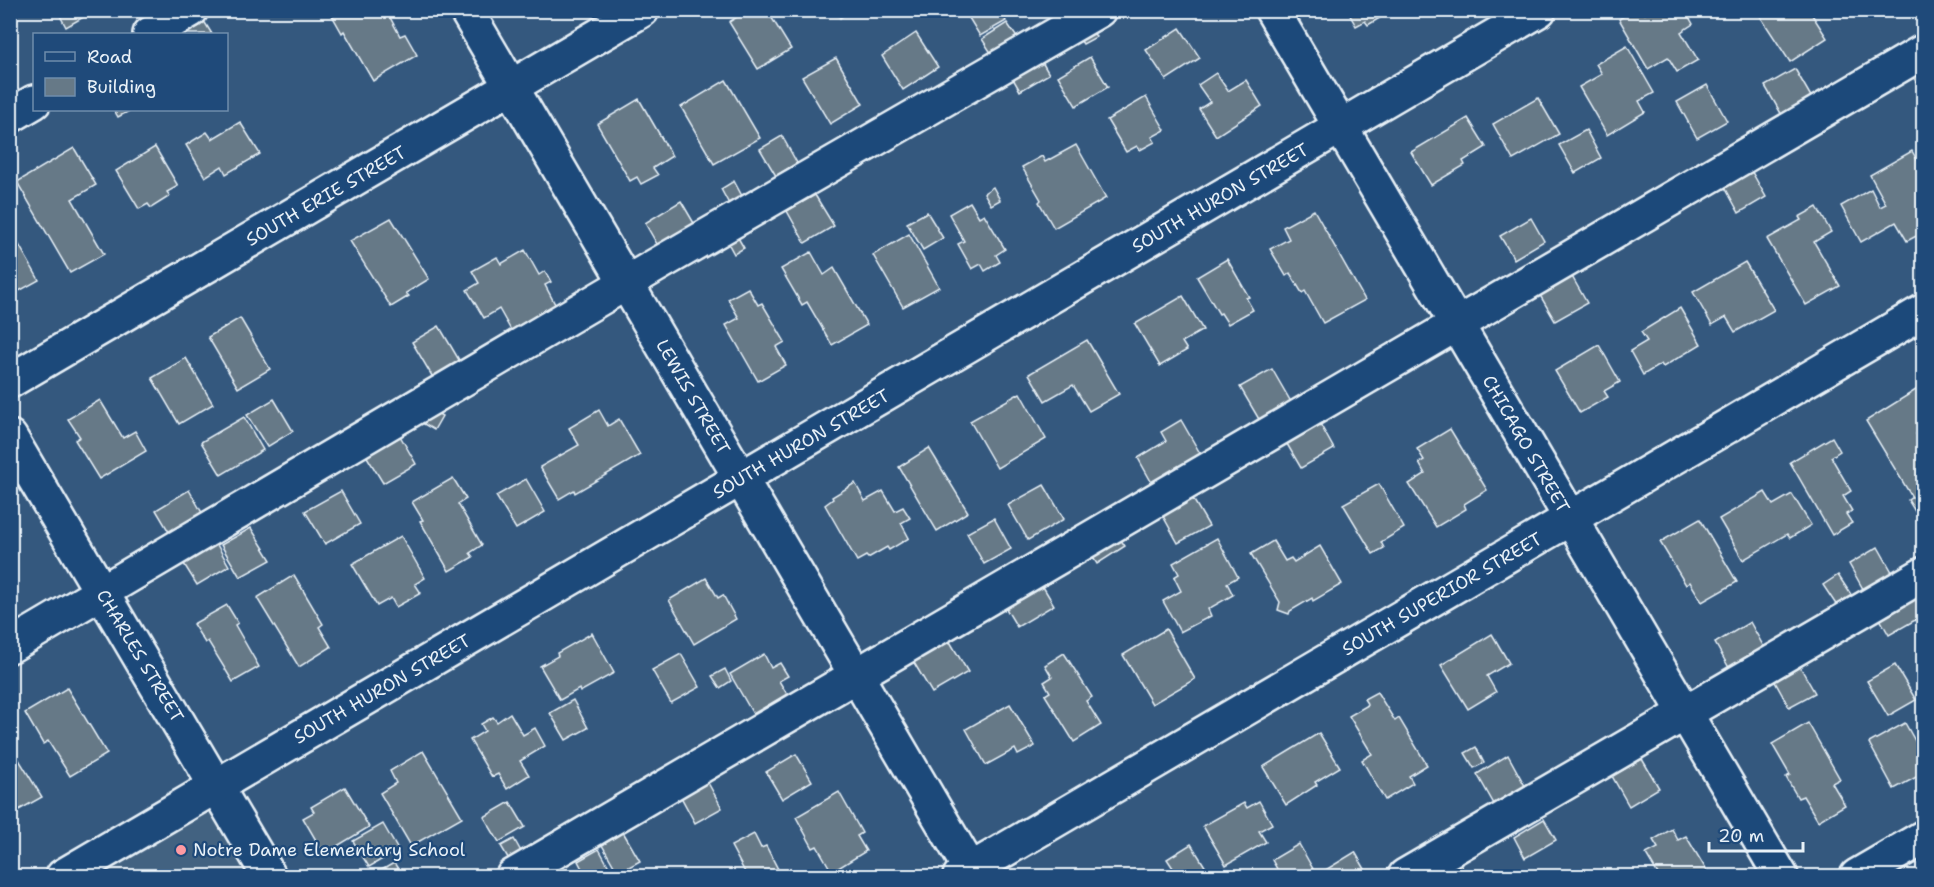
<svg xmlns="http://www.w3.org/2000/svg" width="1934" height="887" viewBox="0 0 1934 887" font-family="'Shantell Sans',sans-serif">
<rect width="100%" height="100%" fill="#34587e"/>
<filter id="ink" filterUnits="userSpaceOnUse"><feTurbulence type="fractalNoise" baseFrequency=".0167" numOctaves="2"/><feDisplacementMap in="SourceGraphic" scale="12" xChannelSelector="R" yChannelSelector="G"/><feConvolveMatrix kernelMatrix="1 2 1 2 8 2 1 2 1" color-interpolation-filters="sRGB"/></filter>
<g filter="url(#ink)">
<path fill="#436281" d="M216,786L269,876H63Z"/>
<g fill="#667987" stroke="#e8f1f8" stroke-width="1.5">
<path d="M57,10H94V11L66,27Z"/>
<path d="M329,10H386L400,36L405,34L417,55L373,81L344,31L342,33Z"/>
<path d="M748,10H767L791,49L758,69L729,22Z"/>
<path d="M835,10H852L840,18Z"/>
<path d="M981,10H1000L1006,21L980,36L969,18Z"/>
<path d="M1347,10H1393L1368,25L1365,21L1356,26Z"/>
<path d="M1634,10H1643L1645,14L1651,10H1685L1693,24L1681,32L1698,60L1677,72L1668,57L1648,69L1619,19Z"/>
<path d="M1756,10H1809L1827,38L1790,62Z"/>
<path d="M202,18L212,34H178Z"/>
<path d="M1007,23L1018,39L993,56L982,39Z"/>
<path d="M1090,26L1096,37L1083,44L1076,34Z"/>
<path d="M1180,28L1200,58L1166,80L1146,50Z"/>
<path d="M916,33L938,67L903,90L882,56Z"/>
<path d="M1627,46L1654,93L1639,101L1645,112L1607,135L1579,87L1602,74L1596,64Z"/>
<path d="M1038,55L1049,74L1020,91L1009,72Z"/>
<path d="M1090,57L1108,87L1076,106L1058,76Z"/>
<path d="M836,58L863,104L830,124L802,77Z"/>
<path d="M1924,68V93H1923L1912,75Z"/>
<path d="M1795,69L1813,100L1783,117L1765,86Z"/>
<path d="M1216,73L1228,91L1246,80L1262,106L1216,136L1199,109L1210,102L1198,85Z"/>
<path d="M726,80L760,138L714,164L681,107Z"/>
<path d="M1707,85L1727,121L1697,138L1677,102Z"/>
<path d="M1146,97L1165,130L1152,137L1155,142L1140,150L1137,146L1126,152L1107,120Z"/>
<path d="M1538,98L1559,134L1513,160L1493,124Z"/>
<path d="M639,99L672,156L653,168L658,175L641,184L637,177L630,181L597,124Z"/>
<path d="M114,110H131L118,117Z"/>
<path d="M1468,118L1486,147L1463,161L1465,165L1431,185L1411,152Z"/>
<path d="M240,122L260,154L226,174L222,166L205,177L186,145L207,132L212,139Z"/>
<path d="M1586,130L1601,158L1575,173L1559,145Z"/>
<path d="M782,136L797,163L776,176L760,149Z"/>
<path d="M1076,145L1106,198L1054,228L1039,202L1041,200L1022,167L1042,156L1045,162Z"/>
<path d="M155,147L178,186L167,192L170,196L151,208L148,204L139,209L116,171Z"/>
<path d="M74,148L96,185L72,199L104,254L70,273L17,182Z"/>
<path d="M1912,151L1924,172V232L1907,241L1896,222L1861,242L1841,206L1871,189L1880,207L1886,204L1870,175Z"/>
<path d="M1748,165L1766,197L1739,213L1721,180Z"/>
<path d="M734,181L742,196L729,204L721,189Z"/>
<path d="M993,187L1000,200L991,205L984,193Z"/>
<path d="M815,195L834,226L805,243L787,211Z"/>
<path d="M681,201L698,230L661,251L645,223Z"/>
<path d="M970,202L979,217L984,214L1005,249L996,255L1000,262L985,271L981,264L972,269L958,244L964,241L949,214Z"/>
<path d="M1817,207L1831,232L1814,242L1840,286L1806,305L1767,239L1801,220L1799,217Z"/>
<path d="M1314,210L1365,300L1323,323L1305,291L1302,293L1290,273L1286,276L1270,249L1289,239L1283,227Z"/>
<path d="M927,212L943,238L923,250L907,223Z"/>
<path d="M391,218L429,279L406,293L409,296L391,307L350,241Z"/>
<path d="M1531,218L1544,241L1514,259L1500,236Z"/>
<path d="M909,234L939,287L903,307L873,255Z"/>
<path d="M737,236L744,248L734,254L727,241Z"/>
<path d="M18,243L39,280L10,296V248Z"/>
<path d="M525,250L539,275L545,271L551,282L545,285L556,306L512,332L499,309L484,318L467,290L479,283L472,271L497,257L501,264Z"/>
<path d="M811,252L824,275L834,268L867,325L832,345L807,302L802,305L781,269Z"/>
<path d="M1227,259L1249,297L1246,298L1253,310L1228,324L1221,313L1219,314L1197,277Z"/>
<path d="M1745,262L1774,310L1735,332L1726,317L1712,325L1693,292Z"/>
<path d="M1566,266L1587,303L1555,321L1534,285Z"/>
<path d="M748,288L758,305L762,303L785,342L776,347L786,365L758,381L726,325L739,318L728,299Z"/>
<path d="M1183,296L1203,330L1182,342L1187,350L1160,366L1135,324Z"/>
<path d="M1680,308L1701,344L1663,367L1661,364L1643,375L1630,351L1647,341L1641,332Z"/>
<path d="M240,318L270,369L238,388L208,337Z"/>
<path d="M439,326L462,365L435,381L412,342Z"/>
<path d="M1087,340L1119,394L1089,411L1073,385L1045,401L1029,374Z"/>
<path d="M1599,345L1620,382L1604,391L1608,397L1580,413L1555,371Z"/>
<path d="M186,358L213,404L179,424L152,378Z"/>
<path d="M1272,369L1291,402L1260,421L1240,387Z"/>
<path d="M1919,388L1924,395V429L1916,434L1924,447V526L1908,500L1912,497L1866,421Z"/>
<path d="M1020,393L1046,439L997,468L970,421Z"/>
<path d="M274,399L293,431L267,447L247,415Z"/>
<path d="M100,400L123,438L135,431L146,451L99,479L75,440L80,437L68,419Z"/>
<path d="M430,409L442,416L434,430L422,423Z"/>
<path d="M599,410L608,426L619,419L640,455L575,493L574,490L559,499L540,467L579,445L569,428Z"/>
<path d="M1314,413L1334,449L1301,468L1280,432Z"/>
<path d="M244,417L263,450L221,475L201,442Z"/>
<path d="M1181,420L1201,455L1152,483L1138,458L1166,441L1161,432Z"/>
<path d="M395,427L416,464L383,483L361,447Z"/>
<path d="M1450,429L1487,490L1464,504L1466,509L1436,527L1409,484L1425,474L1419,463L1424,460L1417,449Z"/>
<path d="M1832,437L1840,451L1831,457L1851,491L1843,496L1852,511L1846,514L1852,523L1832,535L1790,462Z"/>
<path d="M929,448L968,512L937,531L899,467Z"/>
<path d="M453,478L466,499L458,504L482,545L470,553L473,557L449,571L420,521L423,520L412,502Z"/>
<path d="M526,479L545,512L516,529L496,496Z"/>
<path d="M855,483L865,501L883,491L895,511L903,507L910,518L901,523L909,538L889,550L887,547L868,558L866,556L857,561L825,505L833,499L832,497Z"/>
<path d="M1379,484L1404,528L1381,542L1384,548L1373,554L1343,504Z"/>
<path d="M1044,485L1064,519L1028,540L1008,505Z"/>
<path d="M189,490L205,518L172,537L156,510Z"/>
<path d="M341,491L360,524L325,544L305,511Z"/>
<path d="M1765,492L1773,505L1792,494L1811,525L1790,538L1787,534L1743,560L1719,519Z"/>
<path d="M1193,499L1209,526L1178,543L1163,516Z"/>
<path d="M994,518L1011,549L984,564L967,533Z"/>
<path d="M1700,519L1737,582L1702,602L1690,582L1686,585L1660,542Z"/>
<path d="M251,528L271,560L240,577L221,545Z"/>
<path d="M1114,530L1125,546L1097,564L1087,548Z"/>
<path d="M212,536L229,566L197,585L179,556Z"/>
<path d="M401,536L425,578L415,584L421,593L396,607L391,598L377,606L352,564Z"/>
<path d="M1217,538L1238,577L1227,583L1233,595L1208,609L1211,616L1180,632L1163,601L1181,591L1174,577L1179,574L1173,563Z"/>
<path d="M1273,541L1285,561L1291,558L1294,562L1320,546L1342,584L1313,601L1312,598L1290,611L1289,614L1278,610L1280,602L1251,554Z"/>
<path d="M1878,547L1896,579L1867,596L1849,564Z"/>
<path d="M294,575L323,624L319,627L331,647L299,667L257,598Z"/>
<path d="M1838,575L1856,602L1841,612L1823,585Z"/>
<path d="M706,578L718,598L723,595L736,619L694,644L669,600Z"/>
<path d="M1039,580L1054,605L1017,627L1002,602Z"/>
<path d="M1916,595L1924,607V615L1889,635L1879,617Z"/>
<path d="M227,605L238,623L235,625L259,667L233,682L208,641L205,643L193,624Z"/>
<path d="M1750,622L1771,660L1736,680L1715,643Z"/>
<path d="M1166,629L1195,679L1152,704L1123,655Z"/>
<path d="M592,633L614,673L580,692L579,689L560,700L540,666L558,656L557,653Z"/>
<path d="M1492,634L1509,663L1487,676L1496,692L1468,709L1441,665Z"/>
<path d="M949,640L968,672L932,693L913,661Z"/>
<path d="M1064,653L1092,697L1086,701L1101,725L1074,742L1045,695L1050,692L1044,682L1052,677L1045,665Z"/>
<path d="M681,654L700,687L671,703L652,670Z"/>
<path d="M764,654L771,668L780,663L788,676L779,681L787,694L753,714L730,674Z"/>
<path d="M1799,665L1815,693L1789,707L1774,680Z"/>
<path d="M1895,665L1916,700L1888,716L1867,681Z"/>
<path d="M725,669L731,681L720,688L712,676Z"/>
<path d="M67,688L107,754L70,776L48,741L43,744L25,713Z"/>
<path d="M1377,692L1395,721L1399,718L1427,765L1409,776L1413,783L1385,800L1362,760L1372,754L1349,716L1368,705L1364,699Z"/>
<path d="M573,700L588,728L566,740L550,713Z"/>
<path d="M1010,704L1035,746L1018,755L1015,749L986,765L966,729Z"/>
<path d="M510,713L523,735L535,728L545,746L520,761L529,775L507,789L498,774L492,777L470,740L485,731L481,724L493,717L497,722Z"/>
<path d="M1808,723L1840,779L1832,783L1845,805L1818,821L1803,796L1798,798L1786,777L1790,775L1772,744Z"/>
<path d="M1905,723L1924,757V773L1894,789L1869,743Z"/>
<path d="M1319,733L1340,767L1315,782L1317,785L1286,805L1263,767Z"/>
<path d="M10,745L42,797L10,815Z"/>
<path d="M1476,747L1484,763L1474,768L1465,753Z"/>
<path d="M423,751L462,817L411,846L380,793L396,783L390,771Z"/>
<path d="M796,754L812,781L782,799L766,772Z"/>
<path d="M1508,755L1525,786L1494,804L1477,774Z"/>
<path d="M1642,759L1659,788L1629,806L1612,776Z"/>
<path d="M707,781L722,808L695,823L680,795Z"/>
<path d="M345,787L369,827L324,854L303,818L314,812L311,807Z"/>
<path d="M839,792L862,833L857,836L866,851L832,872L817,846L813,848L796,817Z"/>
<path d="M1259,801L1272,824L1259,831L1266,842L1226,865L1203,826L1244,803L1247,808Z"/>
<path d="M510,802L525,827L499,842L484,817Z"/>
<path d="M1544,819L1556,840L1525,858L1514,837Z"/>
<path d="M383,824L398,850L369,867L353,841Z"/>
<path d="M1672,829L1678,840L1686,836L1710,876H1659L1646,854L1658,848L1653,840Z"/>
<path d="M623,832L640,861L618,873L602,845Z"/>
<path d="M754,834L761,848L766,846L779,871L782,870L785,876H747L731,846Z"/>
<path d="M514,839L523,855L511,863L501,846Z"/>
<path d="M1191,844L1211,876H1159L1173,868L1167,859Z"/>
<path d="M1299,844L1313,869L1301,876H1281L1272,860Z"/>
<path d="M599,849L614,876H586L578,861Z"/>
<path d="M1355,852L1369,876H1328L1324,871Z"/>
<path d="M394,863L403,876H371Z"/>
<path d="M1460,864L1467,876H1439Z"/>
</g>
<g fill="none" stroke-linecap="round" stroke-linejoin="round">
<g stroke="#e8f1f8" stroke-width="38">
<g id="minor">
<path d="M466,10L974,876"/>
<path d="M1272,10L1781,876"/>
<path d="M150,34L191,10"/>
<path d="M10,116L34,102"/>
<path d="M10,381L642,10"/>
<path d="M10,437L269,876"/>
<path d="M10,646L655,266L1099,10"/>
<path d="M63,876L1539,10"/>
<path d="M513,876L1924,51"/>
<path d="M960,876L1924,311"/>
<path d="M1405,876L1924,574"/>
<path d="M1857,876L1924,837"/>
</g>
</g>
<use href="#minor" stroke="#1f4a7a" stroke-width="33"/>
</g>
</g>
<circle fill="#ff9aa2" stroke="#1f4a7a" stroke-width="2" cx="181" cy="850" r="6"/>
<g text-anchor="middle" dominant-baseline="central" stroke-width="4.5" stroke-linejoin="round" paint-order="stroke">
<g font-size="18" fill="#e8f1f8" stroke="#1f4a7a">
<text transform="translate(326 196) rotate(-30)">SOUTH ERIE STREET</text>
<text transform="translate(1220 198) rotate(-30)">SOUTH HURON STREET</text>
<text transform="translate(693 397) rotate(60)">LEWIS STREET</text>
<text transform="translate(801 444) rotate(-30)">SOUTH HURON STREET</text>
<text transform="translate(1526 444) rotate(60)">CHICAGO STREET</text>
<text transform="translate(1442 594) rotate(-30)">SOUTH SUPERIOR STREET</text>
<text transform="translate(140 656) rotate(59)">CHARLES STREET</text>
<text transform="translate(382 689) rotate(-30)">SOUTH HURON STREET</text>
</g>
<g font-size="18" fill="#e8f1f8" stroke="#1f4a7a" text-anchor="start">
<text x="193" y="850">Notre Dame Elementary School</text>
</g>
</g>
<rect width="1934" height="887" fill="none" stroke="#1f4a7a" stroke-width="36"/>
<rect x="18" y="18" width="1898" height="851" fill="none" stroke="#e8f1f8" stroke-width="2" filter="url(#ink)"/>
<rect x="33" y="33" width="195" height="78" fill="#1f4a7a" stroke="#6f8dac" stroke-width="1.5"/>
<rect x="45" y="52" width="30" height="9" fill="#1f4a7a" stroke="#6f8dac" stroke-width="1.5"/>
<text x="87" y="63" font-size="18" fill="#e8f1f8">Road</text>
<rect x="45" y="78" width="30" height="18" fill="#667987" stroke="#6f8dac" stroke-width="1.5"/>
<text x="87" y="93" font-size="18" fill="#e8f1f8">Building</text>
<path d="M1709 842v9h94v-9" fill="none" stroke="#e8f1f8" stroke-width="3"/>
<text x="1718" y="842" font-size="18" fill="#e8f1f8" stroke="#1f4a7a" stroke-width="4.5" paint-order="stroke">20 m</text>
</svg>
